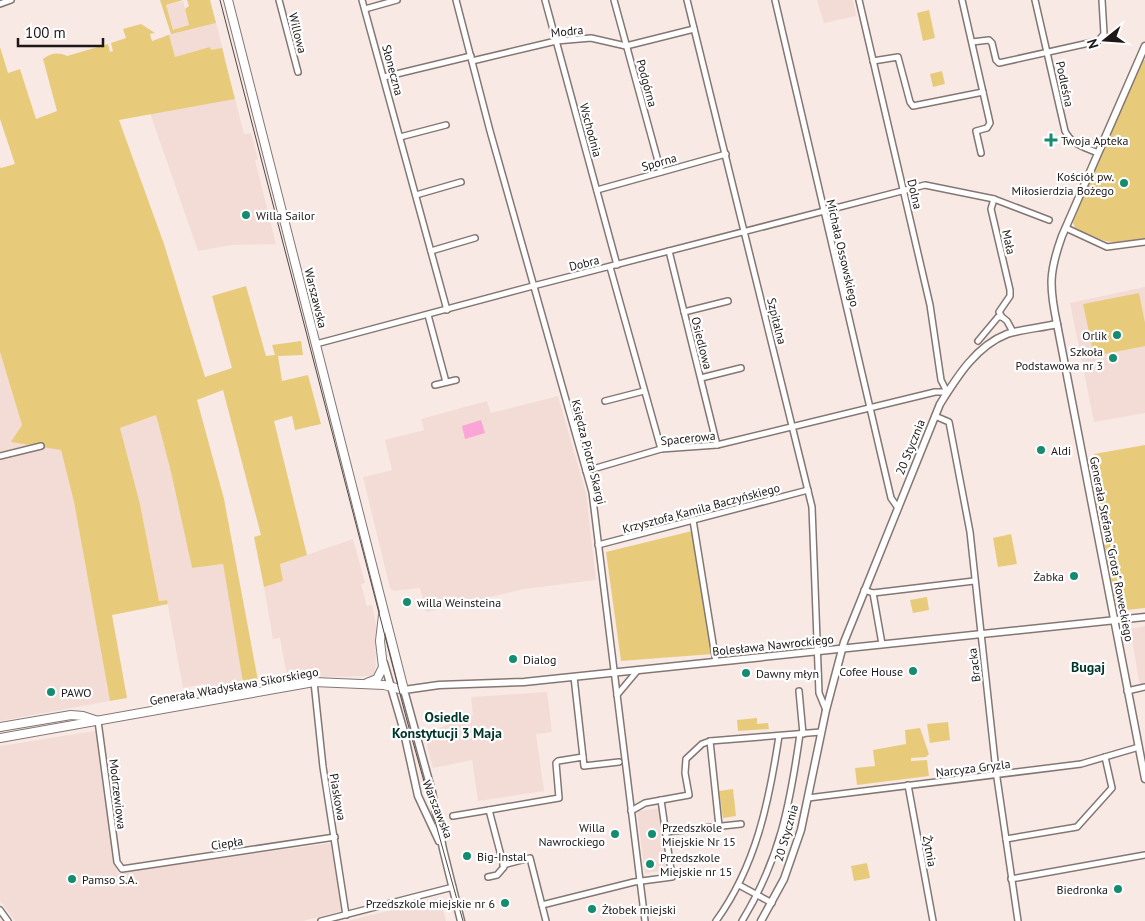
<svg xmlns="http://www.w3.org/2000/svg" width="1145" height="921" viewBox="0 0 1145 921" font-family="'PT Sans',sans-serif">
<rect width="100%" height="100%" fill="#f8e9e5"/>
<g fill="#f3dcd5">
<path d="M817,0H853L856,16L824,23Z"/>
<path d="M183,1L191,29L216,23L225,58L173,71L163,36L171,34L162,6Z"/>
<path d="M233,98L235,99L244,134L251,133L258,159L255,160L276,244L231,245L198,251L150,113Z"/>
<path d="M1145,287V413L1094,422L1070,303Z"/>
<path d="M0,352L22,425L61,450L74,502L110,701L0,721Z"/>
<path d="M558,396L586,493L596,580L524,589L426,612L420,588L394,591L390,588L363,477L392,470L385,440L424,430L421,419L487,401L491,413Z"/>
<path d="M156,415L171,472L192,568L223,564L243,680L236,681L237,688L210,693L205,692L204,684L183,688L167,600L159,601L140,504L119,428Z"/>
<path d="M353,539L365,583L361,584L366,603L367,606L372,605L377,630L375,674L372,676L318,677L288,682L280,638L273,639L264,587L283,581L280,564Z"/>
<path d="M1145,626V685L1140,686L1130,629Z"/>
<path d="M547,692L552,732L536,734L544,791L478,801L472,760L433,768L423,730L431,728L434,730L473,715L471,697Z"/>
<path d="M95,731L117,873L331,843L342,911L303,921H15L0,901V746Z"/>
<path d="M661,808L669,870L645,873L637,811Z"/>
<path d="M440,898L446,921H348L351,920Z"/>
</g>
<g fill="#e8cb7a">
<path d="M160,0H183L166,5L173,30L189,25L185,9L189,6L187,0H210L216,23L171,34Z"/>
<path d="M929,10L935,38L923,41L917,13Z"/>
<path d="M141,24L155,33L150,34L152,41L169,35L175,57L210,47L211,50L222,48L235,99L119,120L164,244L205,377L232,368L212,296L246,286L266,356L275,355L272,345L301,341L303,355L278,356L282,381L308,375L321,424L295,430L292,416L274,421L307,555L280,564L283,581L264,587L254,537L261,535L223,390L197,400L224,499L259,686L244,688L223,564L192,568L171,472L156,415L120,428L140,504L159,601L167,600L168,604L112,615L127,698L110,701L74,502L61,450L11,442L22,425L0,352V167L1,168L15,164L0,119V47L8,73L20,69L36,119L57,111L43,59C51,53 58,52 67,56L108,44L110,52L113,51L111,43L126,38L123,29Z"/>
<path d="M1142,59L1145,60V238C1109,246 1108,243 1075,228L1073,222Z"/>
<path d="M942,71L945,84L933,87L930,74Z"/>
<path d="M1139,293L1145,323V346L1094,356L1083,304Z"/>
<path d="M1145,445V608L1127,610L1126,604L1116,605L1088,459L1095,457L1094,454Z"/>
<path d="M692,531L713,654L621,661L606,552Z"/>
<path d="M1011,534L1017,564L998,567L993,538Z"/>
<path d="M927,597L929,610L913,613L910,600Z"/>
<path d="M757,718V724L768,723L769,729L738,731L737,720Z"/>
<path d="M948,722L950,740L930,743L927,724Z"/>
<path d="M920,728L929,754L926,757L911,758V761L927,760L929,776L857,785L855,768L875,766L873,750L906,744L905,730Z"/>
<path d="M733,789L736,816L723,818L719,791Z"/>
<path d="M867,863L870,878L854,881L851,866Z"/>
</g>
<path fill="#fba4d7" d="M481,420L485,433L465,439L462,426Z"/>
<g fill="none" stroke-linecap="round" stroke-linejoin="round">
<g stroke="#847773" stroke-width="8">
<g id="minor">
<path d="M279,0L298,72"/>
<path d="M362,0L447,310"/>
<path d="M456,0L490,131L592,492L645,921"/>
<path d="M545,0L617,265"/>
<path d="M614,0L661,172"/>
<path d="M687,0L812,507L819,693L826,710"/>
<path d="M775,0L891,498L898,508"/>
<path d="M962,0L990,123L987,128L976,131L981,153"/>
<path d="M1035,0L1065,131C1072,145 1084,147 1098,153"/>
<path d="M0,4L11,0"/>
<path d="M365,9L397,0"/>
<path d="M972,42L989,40L992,43L996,60L999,63L1098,41L1104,34L1102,0"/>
<path d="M472,61L556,41L591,38L626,46L694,29"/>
<path d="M873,61L898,57L910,102L913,106L983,92"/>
<path d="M384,77L471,56"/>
<path d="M400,137L446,125"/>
<path d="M597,190L726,154"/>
<path d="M416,195L461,182"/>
<path d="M994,199L991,209L1010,290V296L999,312L1002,317"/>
<path d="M1066,228L1107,247L1145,242"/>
<path d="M431,251L475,238"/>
<path d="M669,251L717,445"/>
<path d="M610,267L661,449"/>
<path d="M684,312L728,301"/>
<path d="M428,315L446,382"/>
<path d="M978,341L998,317H1002L1007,321L1013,332"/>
<path d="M316,344L533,286L925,185L994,199L1049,220"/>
<path d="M701,378L741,368"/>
<path d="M435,385L456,380"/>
<path d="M605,401L644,391"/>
<path d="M935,416L949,422L970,532L996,771L1018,921"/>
<path d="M0,456L41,446"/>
<path d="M586,471L661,449L717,445L935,392H947L941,380L930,305L859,0"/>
<path d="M693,520L716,662"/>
<path d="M598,545L808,490"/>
<path d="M864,590L873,593L974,581"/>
<path d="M873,593L882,644"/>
<path d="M574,677L583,757"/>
<path d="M314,682L323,767L346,915"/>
<path d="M799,691L803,734"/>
<path d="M1127,691L1145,687"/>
<path d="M617,695L638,670"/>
<path d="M98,721L117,862L122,869L335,837"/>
<path d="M710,741L719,826"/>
<path d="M908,785L933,921"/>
<path d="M808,798L1081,764L1139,747"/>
<path d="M489,810L559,798L556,763L558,761L583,757L584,766L619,762"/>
<path d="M631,811L645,803L689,795L685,773L686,759L702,744L710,741L821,732"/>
<path d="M453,816L489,810L504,867L497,875L488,877"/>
<path d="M666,832L741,824"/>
<path d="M1006,839L1077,827L1112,788L1105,757"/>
<path d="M503,865L530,858L546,921"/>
<path d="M1011,879L1145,855"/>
<path d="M739,885L772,903"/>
<path d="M542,905L634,882L672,877L661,800"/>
<path d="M0,910L8,921"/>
<path d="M321,921L453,887"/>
<path d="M716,921C756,866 769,802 779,736"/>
<path d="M742,921C780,859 790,804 800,734"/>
</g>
</g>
<g stroke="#847773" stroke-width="9">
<g id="tertiary">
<path d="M1145,46L1062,236C1049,272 1049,286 1057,324L1145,779"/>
<path d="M384,663L403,728L418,796L439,841"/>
<path d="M461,921L443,849L432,792L404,690L439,685L524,682L1145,617"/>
<path d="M761,921L784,879L801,830L826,710L844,642L940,404C957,377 976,346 1007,334C1022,329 1040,328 1057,324"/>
</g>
</g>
<g stroke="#847773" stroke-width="10">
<g id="secondary">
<path d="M367,683L377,679L383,667L380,641L383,615"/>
<path d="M0,727L71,715L83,716L98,721"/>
<path d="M0,738L314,682L384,685L404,690L228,0"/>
</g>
</g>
<use href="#minor" stroke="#fff" stroke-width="5"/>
<use href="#tertiary" stroke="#fff" stroke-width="6"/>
<use href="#secondary" stroke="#fff" stroke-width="8"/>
<path stroke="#4f4846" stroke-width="1" d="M220,0L406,717L463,921"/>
</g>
<g fill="#138c6f" stroke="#fff" stroke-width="2">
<path d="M1048.5 132.5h5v5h5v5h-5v5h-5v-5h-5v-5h5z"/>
<circle cx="1124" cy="183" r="5"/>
<circle cx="246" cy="215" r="5"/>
<circle cx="1117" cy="335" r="5"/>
<circle cx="1113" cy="358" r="5"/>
<circle cx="1041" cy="450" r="5"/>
<circle cx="1074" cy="576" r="5"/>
<circle cx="407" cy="602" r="5"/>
<circle cx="513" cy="659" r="5"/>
<circle cx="913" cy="671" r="5"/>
<circle cx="746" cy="673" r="5"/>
<circle cx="51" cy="692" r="5"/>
<circle cx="615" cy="834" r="5"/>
<circle cx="652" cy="834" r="5"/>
<circle cx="467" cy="856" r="5"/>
<circle cx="650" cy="864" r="5"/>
<circle cx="72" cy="879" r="5"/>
<circle cx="1118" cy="889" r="5"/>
<circle cx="505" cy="903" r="5"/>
<circle cx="592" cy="909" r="5"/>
</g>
<g text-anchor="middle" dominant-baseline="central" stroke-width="4.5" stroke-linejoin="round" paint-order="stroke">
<g font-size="12" fill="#1d1817" stroke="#fff">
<text transform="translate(567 31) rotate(-6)">Modra</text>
<text transform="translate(298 33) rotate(76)">Willowa</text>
<text transform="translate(393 70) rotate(75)">Słoneczna</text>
<text transform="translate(647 83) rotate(75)">Podgórna</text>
<text transform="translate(1065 84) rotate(78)">Podleśna</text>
<text transform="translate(591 130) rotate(75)">Wschodnia</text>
<text transform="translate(659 162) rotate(-16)">Sporna</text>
<text transform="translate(915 194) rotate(77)">Dolna</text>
<text transform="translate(1009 242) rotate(78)">Mała</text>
<text transform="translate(843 253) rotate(77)">Michała Ossowskiego</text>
<text transform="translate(584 263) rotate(-14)">Dobra</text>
<text transform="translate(316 298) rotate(76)">Warszawska</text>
<text transform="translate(777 321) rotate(76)">Szpitalna</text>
<text transform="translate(702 343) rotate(76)">Osiedlowa</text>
<text transform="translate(688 438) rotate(-6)">Spacerowa</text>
<text transform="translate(910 447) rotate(-68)">20 Stycznia</text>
<text transform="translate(589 452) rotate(76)">Księdza Piotra Skargi</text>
<text transform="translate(701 508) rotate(-15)">Krzysztofa Kamila Baczyńskiego</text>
<text transform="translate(1112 549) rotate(79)">Generała Stefana "Grota" Roweckiego</text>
<text transform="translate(773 645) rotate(-6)">Bolesława Nawrockiego</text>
<text transform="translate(974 665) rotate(-97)">Bracka</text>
<text transform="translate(234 686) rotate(-10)">Generała Władysława Sikorskiego</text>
<text transform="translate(973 768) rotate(-7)">Narcyza Gryzla</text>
<text transform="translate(118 794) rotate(83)">Modrzewiowa</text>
<text transform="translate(338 797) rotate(80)">Piaskowa</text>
<text transform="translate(438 809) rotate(68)">Warszawska</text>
<text transform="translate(786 833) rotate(-74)">20 Stycznia</text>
<text transform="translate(227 843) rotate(-9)">Ciepła</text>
<text transform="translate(930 851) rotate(80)">Żytnia</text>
</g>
<g font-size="12" fill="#1d1817" stroke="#fff" text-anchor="start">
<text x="1061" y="140">Twoja Apteka</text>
<text x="1114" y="176" text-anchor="end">Kościół pw.<tspan x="1114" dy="14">Miłosierdzia Bożego</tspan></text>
<text x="256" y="215">Willa Sailor</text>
<text x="1107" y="335" text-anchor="end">Orlik</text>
<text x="1103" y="351" text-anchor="end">Szkoła<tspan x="1103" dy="14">Podstawowa nr 3</tspan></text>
<text x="1051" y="450">Aldi</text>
<text x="1064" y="576" text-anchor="end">Żabka</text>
<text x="417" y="602">willa Weinsteina</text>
<text x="523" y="659">Dialog</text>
<text x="903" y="671" text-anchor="end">Cofee House</text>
<text x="756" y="673">Dawny młyn</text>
<text x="61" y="692">PAWO</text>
<text x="605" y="827" text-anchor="end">Willa<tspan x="605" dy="14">Nawrockiego</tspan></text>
<text x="662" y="827">Przedszkole<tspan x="662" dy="14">Miejskie Nr 15</tspan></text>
<text x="477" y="856">Big-Instal</text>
<text x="660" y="857">Przedszkole<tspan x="660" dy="14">Miejskie nr 15</tspan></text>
<text x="82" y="879">Pamso S.A.</text>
<text x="1108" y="889" text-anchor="end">Biedronka</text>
<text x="495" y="903" text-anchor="end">Przedszkole miejskie nr 6</text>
<text x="602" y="909">Żłobek miejski</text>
</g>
<g font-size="14" font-weight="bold" fill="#003629" stroke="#fff">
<text x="1088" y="667">Bugaj</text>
<text x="447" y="717">Osiedle<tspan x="447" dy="16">Konstytucji 3 Maja</tspan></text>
</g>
</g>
<g transform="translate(1105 40) rotate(253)" stroke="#ffffff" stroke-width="4" paint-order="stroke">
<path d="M0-4L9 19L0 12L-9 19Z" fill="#1d1817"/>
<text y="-8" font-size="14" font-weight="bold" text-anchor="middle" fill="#1d1817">N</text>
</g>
<path d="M18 38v8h85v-8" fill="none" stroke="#1d1817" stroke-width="2.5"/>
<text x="25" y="38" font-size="15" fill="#1d1817" stroke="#ffffff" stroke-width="4" paint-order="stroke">100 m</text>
</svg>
